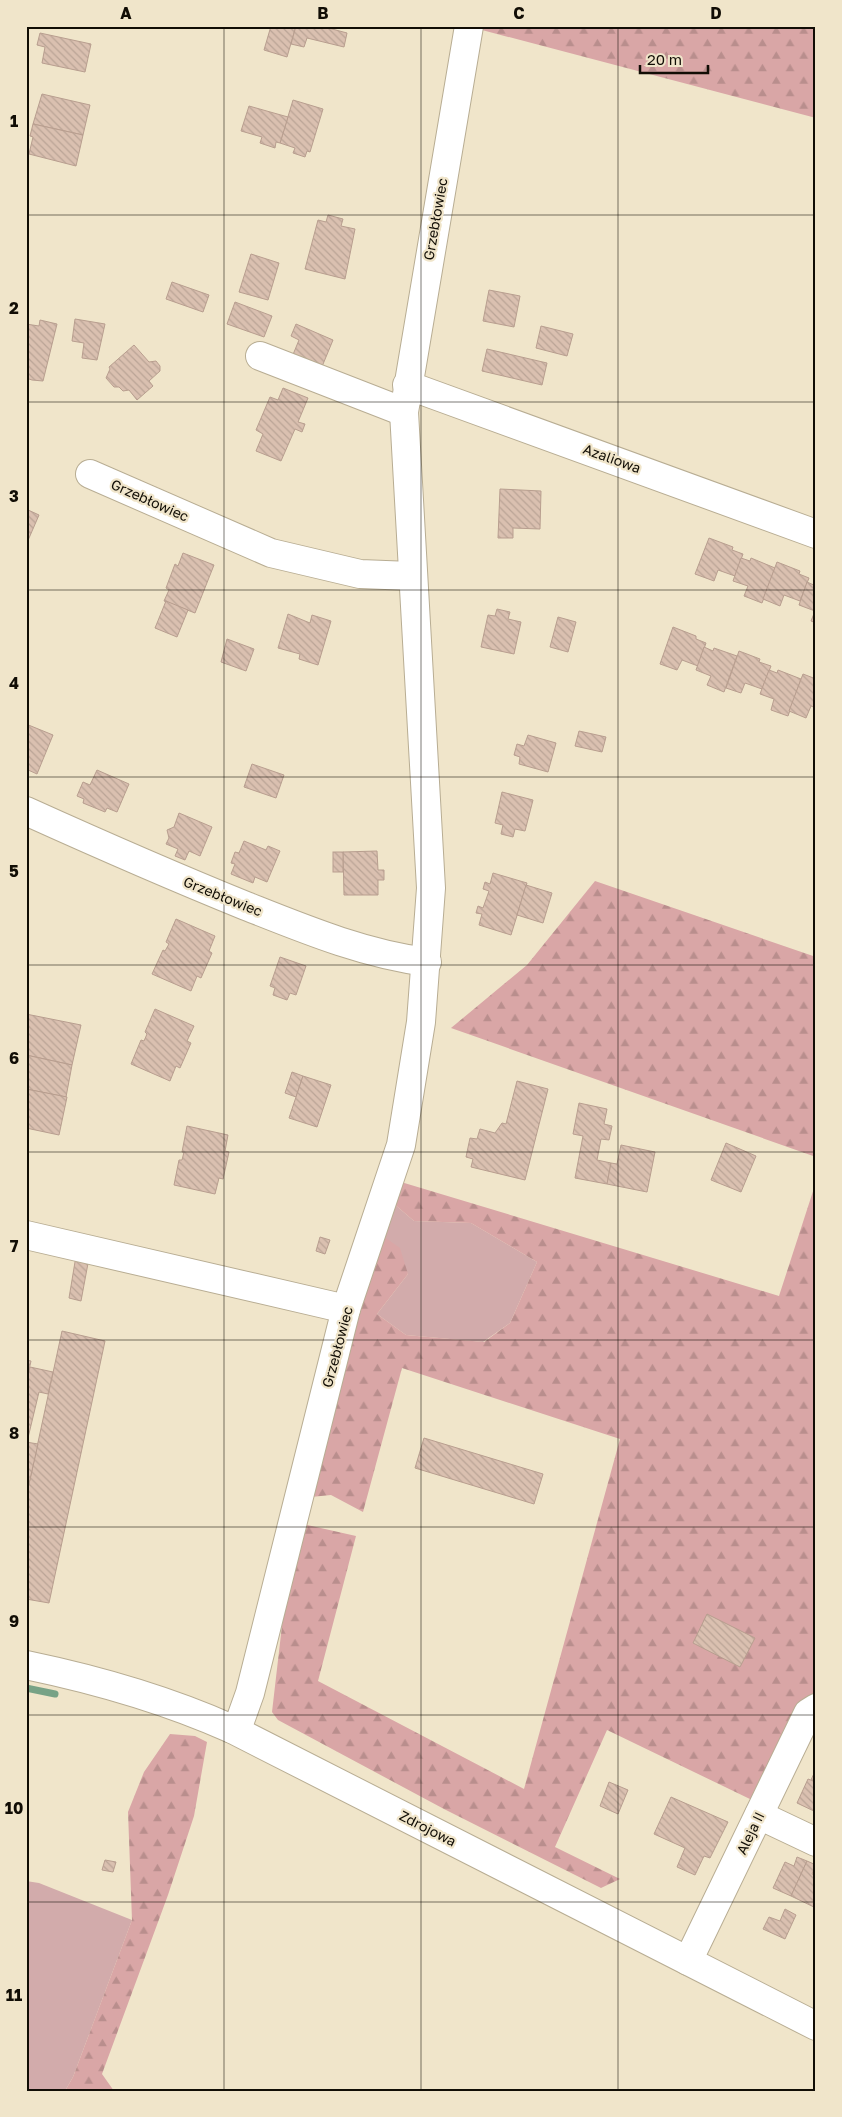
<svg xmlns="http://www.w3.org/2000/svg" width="842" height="2117" viewBox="0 0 842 2117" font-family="'Golos Text',sans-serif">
<defs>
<pattern id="forest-firs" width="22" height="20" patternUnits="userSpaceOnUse" patternTransform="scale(1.25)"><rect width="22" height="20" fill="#d9a6a6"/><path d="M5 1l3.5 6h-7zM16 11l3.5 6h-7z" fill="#b98e8d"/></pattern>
<pattern id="building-back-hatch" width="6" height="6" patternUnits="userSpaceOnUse" patternTransform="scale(1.25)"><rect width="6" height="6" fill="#dac0b0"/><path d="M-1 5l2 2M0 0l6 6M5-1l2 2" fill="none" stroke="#baa496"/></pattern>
</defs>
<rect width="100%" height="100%" fill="#f0e5ca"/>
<g fill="#d2abab">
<path d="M393,1203L414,1221L471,1223L537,1262L510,1323L483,1342L406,1335L377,1314L408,1274L383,1236Z"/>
<path d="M26,1881L39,1883L132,1920L73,2077L65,2091H26Z"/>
</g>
<g fill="url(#forest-firs)">
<path d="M482,26L806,27L816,30V118L482,30Z"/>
<path d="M595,881L816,957V1157L451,1028L527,965Z"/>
<path d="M401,1182L779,1296L816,1182V1694L800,1705L752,1800L607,1730L555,1847L620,1879L601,1888L444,1809L278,1720L272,1712L294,1522L356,1536L318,1681L524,1789L620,1439L402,1368L363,1512L331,1495L311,1497L355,1309L383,1236L400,1248L408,1274L377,1314L406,1335L484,1342L510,1323L537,1262L471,1223L414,1221L393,1203Z"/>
<path d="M170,1734L195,1736L207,1742L194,1816L168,1895L102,2074L114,2091H65L73,2077L132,1920L128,1812L144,1772Z"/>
</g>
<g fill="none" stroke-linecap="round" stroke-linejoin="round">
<path stroke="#77a286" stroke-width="7" d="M26,1688L55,1694"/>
</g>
<g fill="url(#building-back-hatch)" stroke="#b89e8f">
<path d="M271,26H296L287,57L264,50Z"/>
<path d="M296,26H321L347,33L344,47L307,38L304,47L291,44Z"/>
<path d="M40,33L91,44L85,72L42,63L45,47L37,45Z"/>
<path d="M42,94L90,105L83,135L33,124Z"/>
<path d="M293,100L323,109L310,152L307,151L305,157L293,153L295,148L280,143Z"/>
<path d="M249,106L288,117L280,143L276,142L275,148L260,143L262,137L241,131Z"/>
<path d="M33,124L83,135L76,166L29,154L33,137L30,136Z"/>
<path d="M328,215L343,219L341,226L355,229L345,279L305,269L318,220L326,222Z"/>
<path d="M251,254L279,263L268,300L239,292Z"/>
<path d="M172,282L209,295L203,312L166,299Z"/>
<path d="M489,290L520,296L514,327L483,321Z"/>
<path d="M235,302L272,316L264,337L227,324Z"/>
<path d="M75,319L105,324L97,360L82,358L84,343L72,341Z"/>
<path d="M40,320L57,324L43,381L32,380L26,378V324L39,326Z"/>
<path d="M296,324L333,340L321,369L292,357L299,340L291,336Z"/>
<path d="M541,326L573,334L567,356L536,348Z"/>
<path d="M134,345L149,362L156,361L160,366V371L149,381L153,386L137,400L129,390L123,391L119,387H114L106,378L110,369L109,367Z"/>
<path d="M487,349L547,363L542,385L482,371Z"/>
<path d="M283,388L308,398L298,422L305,424L302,432L295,429L281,461L256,451L263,434L256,430L270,397L278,400Z"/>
<path d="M500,489L541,491L540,529L513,528V538H498Z"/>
<path d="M26,509L39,515L26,545Z"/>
<path d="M709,538L733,547L732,550L743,554L735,576L718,570L714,581L695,574Z"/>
<path d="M183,553L214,565L195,613L164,601L169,590L166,588L175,564L178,566Z"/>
<path d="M741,558L750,561L751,558L775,568L762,603L744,596L748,586L733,581Z"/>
<path d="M777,562L800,571L799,574L809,578L800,601L784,595L780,606L763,599Z"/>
<path d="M807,582L816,586V623L811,621L815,611L799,605Z"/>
<path d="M166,601L188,610L177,637L155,628Z"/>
<path d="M497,609L510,612L508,619L521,622L514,654L481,647L488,615L495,616Z"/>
<path d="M288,614L310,623L312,615L331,621L318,665L299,659L300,654L278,648Z"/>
<path d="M558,617L576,622L568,652L550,647Z"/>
<path d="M673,627L696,636V639L706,643L698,666L682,660L677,670L660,664Z"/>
<path d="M227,639L254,649L246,671L221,662Z"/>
<path d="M704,647L713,651L714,648L737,656L724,692L707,685L711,676L696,670Z"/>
<path d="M739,651L760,659L759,662L771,666L762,689L745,683L741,693L726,688Z"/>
<path d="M769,670L777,673L778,670L801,679L788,716L771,710L774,699L760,694Z"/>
<path d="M803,674L816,679V708L811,706L806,718L789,711Z"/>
<path d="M26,724L53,735L37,774L26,769Z"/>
<path d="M579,731L606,737L602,752L575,746Z"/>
<path d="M528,735L556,743L548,772L519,764L520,757L514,755L517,744L524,746Z"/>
<path d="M252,764L284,775L276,798L244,787Z"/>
<path d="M97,770L129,784L117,812L107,808L105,812L83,803L84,799L77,796L83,782L90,785Z"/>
<path d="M502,792L533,800L525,831L515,829L513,837L501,834L503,825L495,823Z"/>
<path d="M179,813L212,827L200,856L189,851L185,860L175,856L178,849L166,844L169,838L167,830L174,827Z"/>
<path d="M244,841L266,850L268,846L280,851L267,882L255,877L253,883L231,874L235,864L231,863L235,852L239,853Z"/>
<path d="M377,851L378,870H384V880H378V895H344L343,852Z"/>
<rect x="333" y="852" width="10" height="20"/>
<path d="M493,873L527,883L511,935L479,925L482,914L476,913L478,906L483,908L489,891L483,889L485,882L490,884Z"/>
<path d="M526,885L552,893L543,923L517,915Z"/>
<path d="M176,919L215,936L209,951L212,953L201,978L197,976L191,991L152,974L163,950L165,951L169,944L166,942Z"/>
<path d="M280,957L306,966L296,995L290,993L287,1000L273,995L275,988L270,986Z"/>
<path d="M155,1009L194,1026L187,1041L191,1043L180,1068L176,1066L170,1081L131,1064L141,1040L144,1041L147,1034L145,1032Z"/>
<path d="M26,1014L81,1025L72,1065L26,1055Z"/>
<path d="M26,1055L72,1065L66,1097L26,1089Z"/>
<path d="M292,1072L303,1076L296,1097L285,1093Z"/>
<path d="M303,1076L331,1085L317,1127L289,1118Z"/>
<path d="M517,1081L548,1089L525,1180L471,1167L473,1159L466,1157L470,1138L477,1139L480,1129L495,1133L502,1123L506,1124Z"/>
<path d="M26,1089L67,1097L59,1135L26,1128Z"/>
<path d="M579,1103L607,1109L604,1124L612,1126L609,1140L601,1139L597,1160L611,1163L607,1184L575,1178L583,1136L573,1134Z"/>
<path d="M187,1126L228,1135L225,1151L229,1152L223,1179L219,1178L215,1194L174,1185L179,1160H182L184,1152H182Z"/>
<path d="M726,1143L756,1156L741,1192L711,1180Z"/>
<path d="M621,1145L655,1152L647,1192L607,1184L611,1163L617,1164Z"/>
<path d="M320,1237L330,1240L325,1254L316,1251Z"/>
<path d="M76,1256L89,1258L81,1301L69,1298Z"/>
<path d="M62,1331L105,1341L49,1603L26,1599V1498Z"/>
<path d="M26,1360L31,1361L26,1383Z"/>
<path d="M30,1367L53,1372L48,1394L39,1392L27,1442L26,1383Z"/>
<path d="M424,1438L543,1474L534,1504L415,1468Z"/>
<path d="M26,1442L38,1444L28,1488H26Z"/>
<path d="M707,1614L755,1638L740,1667L693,1643Z"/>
<path d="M816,1769V1782L811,1780Z"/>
<path d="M808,1779L816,1782V1812L797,1803Z"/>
<path d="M609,1782L628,1790L618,1814L600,1806Z"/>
<path d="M671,1797L728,1822L710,1858L704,1856L695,1875L677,1867L685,1848L654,1834Z"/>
<path d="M797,1857L807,1861L791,1896L773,1888L785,1862L794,1866Z"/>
<path d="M105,1860L116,1862L113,1872L102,1870Z"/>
<path d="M807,1861L816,1865L812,1874L816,1876V1908L791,1896Z"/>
<path d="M785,1909L796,1915L785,1939L763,1929L769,1917L780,1921Z"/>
</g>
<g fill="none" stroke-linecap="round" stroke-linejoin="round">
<g stroke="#b8ad93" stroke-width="30">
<g id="minor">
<path d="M260,356L404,412"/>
<path d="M407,385L816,534"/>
<path d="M90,474L271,553L360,574L411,576"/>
<path d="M26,811C99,844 172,876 246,906C304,929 364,954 427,962"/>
<path d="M26,1235L346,1309"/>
<path d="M232,1729L240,1721L250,1693L346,1309L401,1145L421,1022L431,888L404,412L469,26"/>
<path d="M759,1815L816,1842"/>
<path d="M688,1961L808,1713L816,1708"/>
</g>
</g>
<g stroke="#b8ad93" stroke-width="30">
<path id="tertiary" d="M26,1665C98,1680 165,1699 232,1729L816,2026"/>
</g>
<use href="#minor" stroke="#fff" stroke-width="28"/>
<use href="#tertiary" stroke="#fff" stroke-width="28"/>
</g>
<path fill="none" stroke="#110d05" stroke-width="1" stroke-opacity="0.55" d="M224,26V2091M421,26V2091M618,26V2091M26,215H816M26,402H816M26,590H816M26,777H816M26,965H816M26,1152H816M26,1340H816M26,1527H816M26,1715H816M26,1902H816"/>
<g text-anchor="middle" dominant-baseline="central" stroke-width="4.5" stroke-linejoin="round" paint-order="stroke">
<g font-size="14" fill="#110d05" stroke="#f0e5ca">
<text transform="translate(435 219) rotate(-80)">Grzebłowiec</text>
<text transform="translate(612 458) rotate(20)">Azaliowa</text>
<text transform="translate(150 500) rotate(24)">Grzebłowiec</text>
<text transform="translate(223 896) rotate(22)">Grzebłowiec</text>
<text transform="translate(337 1347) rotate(-75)">Grzebłowiec</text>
<text transform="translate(428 1828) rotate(27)">Zdrojowa</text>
<text transform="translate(750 1833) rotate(-64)">Aleja II</text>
</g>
</g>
<rect width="842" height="2117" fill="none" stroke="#f0e5ca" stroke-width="55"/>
<path d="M640 65v8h68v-8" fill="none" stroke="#110d05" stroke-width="2.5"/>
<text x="647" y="65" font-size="15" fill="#110d05" stroke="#f0e5ca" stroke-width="4" paint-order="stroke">20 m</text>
<rect x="28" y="28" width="786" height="2062" fill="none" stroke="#110d05" stroke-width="2"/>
<g font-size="16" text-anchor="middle" font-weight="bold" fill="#110d05">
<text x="126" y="19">A</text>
<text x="323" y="19">B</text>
<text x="519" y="19">C</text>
<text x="716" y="19">D</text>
<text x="14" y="127">1</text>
<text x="14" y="314">2</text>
<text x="14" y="502">3</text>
<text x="14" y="689">4</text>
<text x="14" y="877">5</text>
<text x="14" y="1064">6</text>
<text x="14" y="1252">7</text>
<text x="14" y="1439">8</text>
<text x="14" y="1627">9</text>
<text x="14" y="1814">10</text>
<text x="14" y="2001">11</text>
</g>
</svg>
